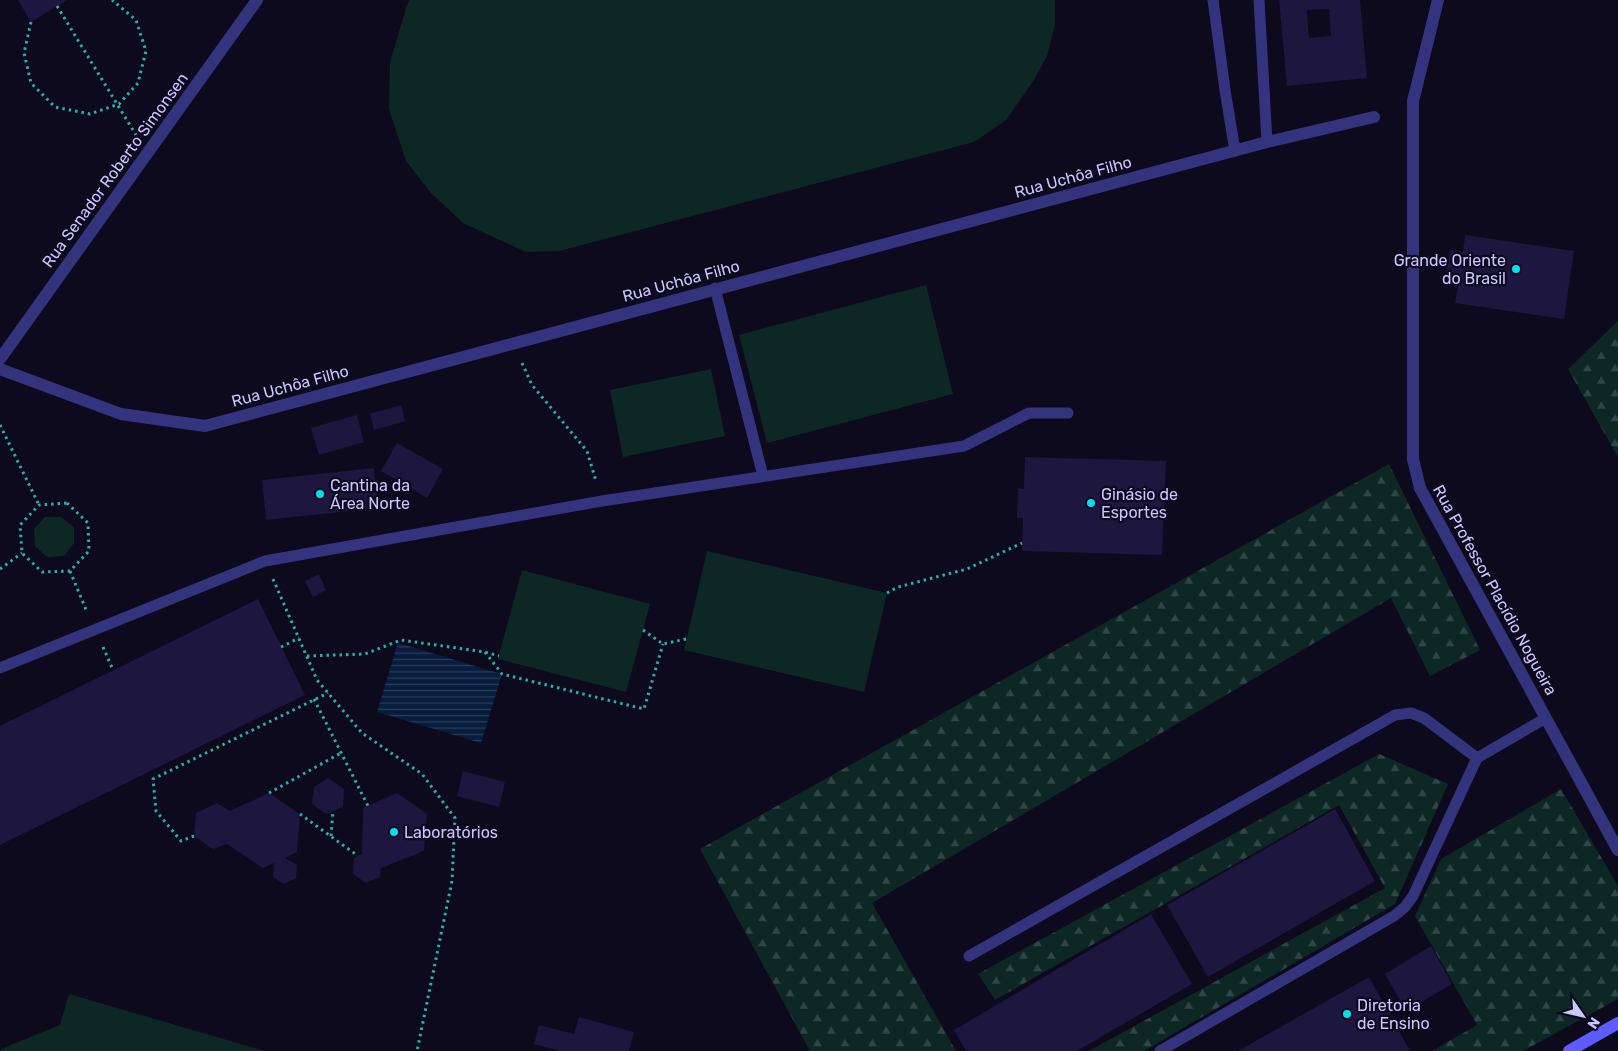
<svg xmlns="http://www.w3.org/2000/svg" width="1618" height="1051" viewBox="0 0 1618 1051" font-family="Rubik,sans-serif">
<defs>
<pattern id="forest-firs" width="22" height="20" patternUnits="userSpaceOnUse" patternTransform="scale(1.25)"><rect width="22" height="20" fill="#0d2725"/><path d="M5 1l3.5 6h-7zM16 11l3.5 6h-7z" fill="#2f4546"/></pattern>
<pattern id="water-rules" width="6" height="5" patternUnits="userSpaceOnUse" patternTransform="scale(1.25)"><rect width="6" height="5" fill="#081d3e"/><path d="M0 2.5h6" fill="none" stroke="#2b3c5b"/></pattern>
</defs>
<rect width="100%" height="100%" fill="#0d0a1d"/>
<g fill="#0d2725">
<path d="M410,0H1055V25L1047,56L1034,80L1006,120L974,142L559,251L526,252L463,223L431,193L406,161L389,109L390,62L407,5Z"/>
<path d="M926,285L953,394L767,443L739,335Z"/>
<path d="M711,369L725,436L623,457L610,390Z"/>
<path d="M45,517H61L74,527V543L64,556L47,557L35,546L34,529Z"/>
<path d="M707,551L887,593L864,692L684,650Z"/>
<path d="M522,570L650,604L626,692L498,659Z"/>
<path d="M69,994L265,1051H0L3,1048L60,1025Z"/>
</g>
<g fill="url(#forest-firs)">
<path d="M1618,321V457L1568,369Z"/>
<path d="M1389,464L1480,650L1430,676L1391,598L872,903L956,1051H810L700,849Z"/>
<path d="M1379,754L1448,784L1395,904L1144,1051H1089L1385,888L1339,805L995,1000L978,974Z"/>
<path d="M1561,789L1618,886V999L1523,1051H1432L1477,1025L1415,916L1441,859Z"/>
</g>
<path fill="url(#water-rules)" d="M398,643L502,674L481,743L377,712Z"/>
<g fill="#1d163e" fill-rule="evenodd">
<path d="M18,0H67L31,22Z"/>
<path d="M1279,0H1360L1367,78L1287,86ZM1329,9L1331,36L1309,38L1307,10Z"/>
<path d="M1465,235L1574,251L1564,319L1455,303L1458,286L1445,284L1450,250L1463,252Z"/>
<path d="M401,405L405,421L374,430L370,414Z"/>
<path d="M357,415L364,442L319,455L311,428Z"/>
<path d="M397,443L443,469L427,498L381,471Z"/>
<path d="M1025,457L1166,461L1162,555L1022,551L1023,518H1017L1018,488L1024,489Z"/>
<path d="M374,468L378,508L266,520L262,480Z"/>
<path d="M319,574L326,590L313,597L305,581Z"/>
<path d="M258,599L305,695L0,845V726Z"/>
<path d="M463,771L505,782L499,807L457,796Z"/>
<path d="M328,778L344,789L343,807L326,814L312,804L314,787Z"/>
<path d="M269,793L300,814L297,852L285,858L297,865L296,878L284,884L273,877L274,863L263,868L227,844L213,849L194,836L196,813L217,803L230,811Z"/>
<path d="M397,793L427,814L424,851L381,868L380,877L366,883L353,874L354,858L362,854L363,808Z"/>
<path d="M1335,809L1375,881L1208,977L1167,905Z"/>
<path d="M1151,914L1192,984L1077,1051H966L954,1030Z"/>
<path d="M1431,946L1452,984L1406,1011L1385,974Z"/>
<path d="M1369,977L1410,1051H1238Z"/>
<path d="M579,1017L634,1032L629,1051H560L534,1044L539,1025L574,1034Z"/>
</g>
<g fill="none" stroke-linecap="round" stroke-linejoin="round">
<g stroke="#27b2a6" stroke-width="3" stroke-dasharray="2.5 4" stroke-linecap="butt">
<path d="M57,6L136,135"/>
<path d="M31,22L24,53L31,83L55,107L90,114L119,104L138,83L146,51L136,20L112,0"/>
<path d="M522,363L532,385L587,451L596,481"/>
<path d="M0,425L39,505"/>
<path d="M67,503L88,523L89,551L70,571L42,572L22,553L20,525L39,505Z"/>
<path d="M0,569L22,553"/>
<path d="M70,571L87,612"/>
<path d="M273,579L317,680L362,733L422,774L455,818L452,881L417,1051"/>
<path d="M887,593L898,587L967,569L1022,543"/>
<path d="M643,630L663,644L686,639"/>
<path d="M103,647L113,670"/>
<path d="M281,647L299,638"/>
<path d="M485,652L502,674L644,709L663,644"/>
<path d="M307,656L365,654L401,640L485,652L499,656"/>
<path d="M314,699L368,806"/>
<path d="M269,793L341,753"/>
<path d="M300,814L358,856"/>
<path d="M194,836L181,841L156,811L153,779L328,693"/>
<path d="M331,836L333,811"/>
</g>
<g stroke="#34337e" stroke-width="11">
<path d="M1213,0L1225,90L1235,151"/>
<path d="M1259,0L1267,142"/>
<path d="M715,288L763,476"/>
<path d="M0,668L265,561L602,501L964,446L1029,413H1068"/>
<path d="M969,956L1395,715L1411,713L1424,718L1477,758L1546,718"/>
<path d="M1160,1051L1394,916L1405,907L1413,896L1477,758"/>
</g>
<g stroke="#34337e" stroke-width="12">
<path d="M1438,0L1413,101V459L1420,488L1618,850"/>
<path d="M0,369L121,414L205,426L1267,142L1374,117"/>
</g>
<path stroke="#34337e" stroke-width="12" d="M0,359L257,0"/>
<path stroke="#5d5dff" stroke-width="12" d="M1569,1051L1618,1023"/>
</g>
<g fill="#00e0f1" stroke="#0d0a1d" stroke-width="2">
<circle cx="1516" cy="269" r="5"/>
<circle cx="320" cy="494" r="5"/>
<circle cx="1091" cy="503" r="5"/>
<circle cx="394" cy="832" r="5"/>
<circle cx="1347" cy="1014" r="5"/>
</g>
<g text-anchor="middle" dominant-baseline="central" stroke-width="4.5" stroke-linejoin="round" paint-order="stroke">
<g font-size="16" fill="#cbc6ff" stroke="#0d0a1d">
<text transform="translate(115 170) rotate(-54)">Rua Senador Roberto Simonsen</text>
<text transform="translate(1073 177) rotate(-15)">Rua Uchôa Filho</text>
<text transform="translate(681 281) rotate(-15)">Rua Uchôa Filho</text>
<text transform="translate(290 386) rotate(-15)">Rua Uchôa Filho</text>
<text transform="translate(1495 590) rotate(61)">Rua Professor Placídio Nogueira</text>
</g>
<g font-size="16" fill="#cbc6ff" stroke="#0d0a1d" text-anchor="start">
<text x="1506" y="260" text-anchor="end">Grande Oriente<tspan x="1506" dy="18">do Brasil</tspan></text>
<text x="330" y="485">Cantina da<tspan x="330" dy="18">Área Norte</tspan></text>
<text x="1101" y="494">Ginásio de<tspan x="1101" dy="18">Esportes</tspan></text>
<text x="404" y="832">Laboratórios</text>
<text x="1357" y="1005">Diretoria<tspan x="1357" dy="18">de Ensino</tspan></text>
</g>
</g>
<g transform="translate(1583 1016) rotate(124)" stroke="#0d0a1d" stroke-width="4" paint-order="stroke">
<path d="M0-4L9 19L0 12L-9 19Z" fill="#cbc6ff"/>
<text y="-8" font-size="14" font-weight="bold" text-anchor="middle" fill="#cbc6ff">N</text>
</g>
</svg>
